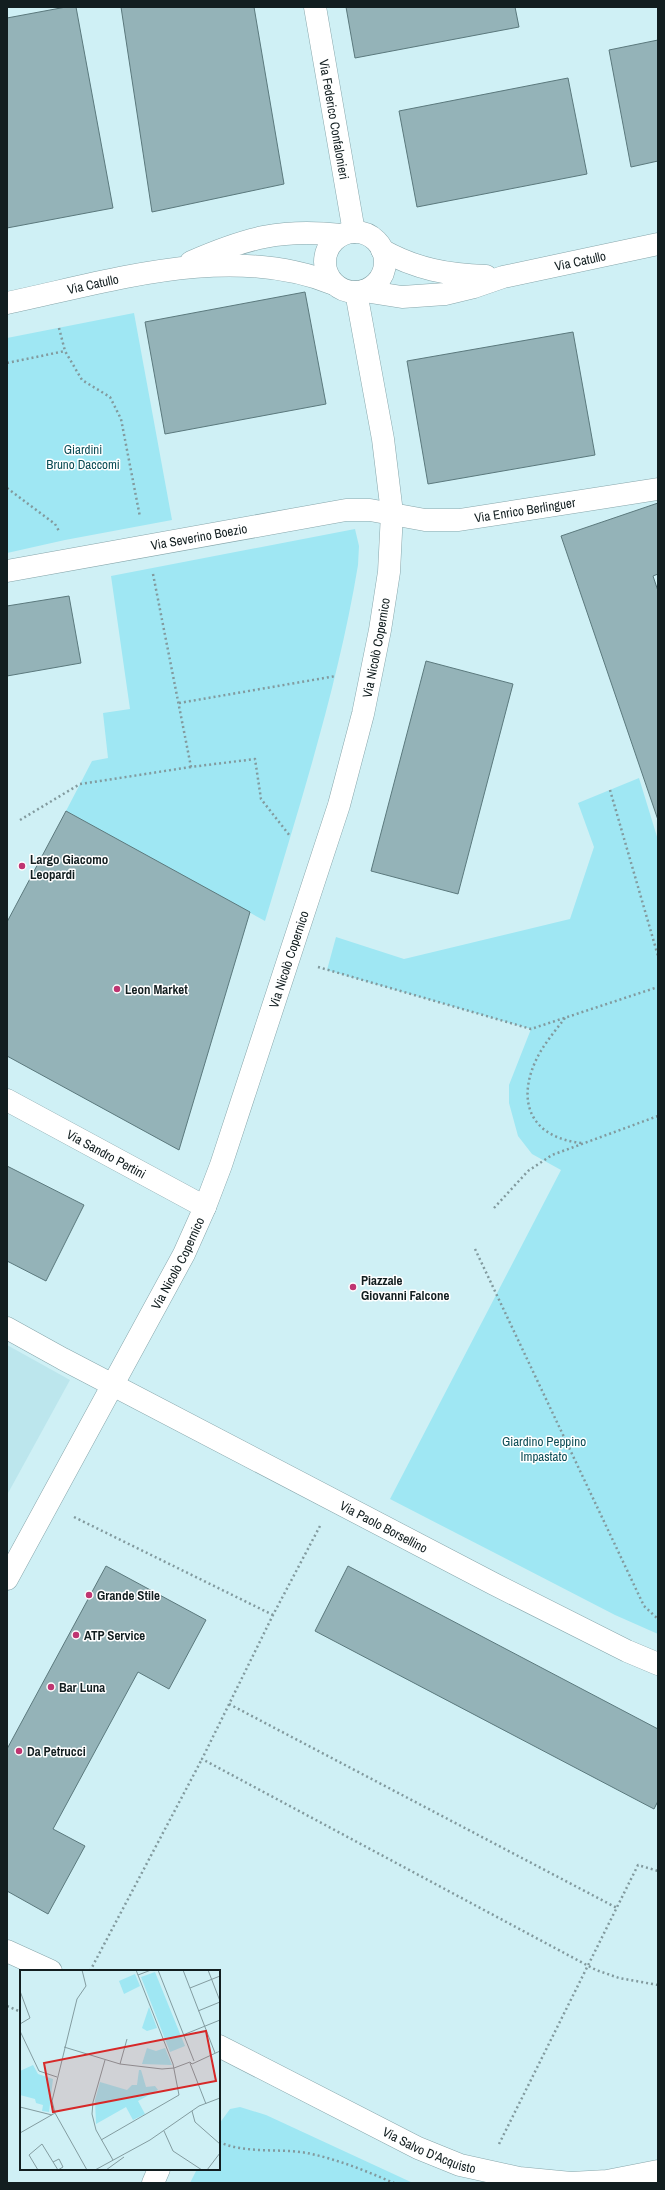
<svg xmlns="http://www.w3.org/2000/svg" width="665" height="2190" viewBox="0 0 665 2190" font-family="'Archivo Narrow',sans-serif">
<rect width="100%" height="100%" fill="#cff0f5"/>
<path fill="#bce6ed" d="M7,1345L70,1380L7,1495Z"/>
<g fill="#9fe7f3">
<path d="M134,313L172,520L65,540L7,553V338Z"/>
<path d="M355,529L359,546L358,565C338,686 300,804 265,921L66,811L92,761L108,758L103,713L130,709L111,576Z"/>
<path d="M639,778L658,840V1634L615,1615L390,1499L561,1170L532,1154L518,1136L509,1103V1085L531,1029L327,970L336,937L404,959L570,919L594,847L578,803Z"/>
<path d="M240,2107L266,2115L413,2183H190L197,2169H219V2124L230,2109Z"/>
</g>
<g fill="#94b3b8" stroke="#5b797d">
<path d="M66,7H76L113,208L7,228V18Z"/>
<path d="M121,7H254L284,184L152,212Z"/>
<path d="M346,7H515L519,27L355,58Z"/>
<path d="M658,40V161L631,167L609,50Z"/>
<path d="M568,78L587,174L417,207L399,111Z"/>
<path d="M305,292L326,404L165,434L145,322Z"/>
<path d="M573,332L595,455L428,484L407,361Z"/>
<path d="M658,503V574L653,576L658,591V820L561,536Z"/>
<path d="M69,596L81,663L7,676V606Z"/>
<path d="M426,661L513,684L458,894L371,871Z"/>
<path d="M66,811L250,912L179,1150L7,1056V922Z"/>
<path d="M7,1166L84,1205L46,1281L7,1261Z"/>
<path d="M106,1566L206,1620L169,1689L138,1672L53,1829L85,1846L48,1914L7,1891V1749Z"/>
<path d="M348,1566L658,1729V1801L654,1809L315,1631Z"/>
</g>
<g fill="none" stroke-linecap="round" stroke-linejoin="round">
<g stroke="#87a6ab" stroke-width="23">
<g id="minor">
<path id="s1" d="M315,7L354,232"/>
<circle cx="355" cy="262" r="30"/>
<path d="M382,250C416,269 448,275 486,276"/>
<path d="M191,262C246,238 282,228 341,235"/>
<path id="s2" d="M364,291L402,297L445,294L474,287L503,277L658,244"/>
<path id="s3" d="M7,303C112,281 230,242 334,284"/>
<path id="s4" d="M7,571L346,510H370L425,520H459L658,489"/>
<path id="s5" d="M7,1100L205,1207"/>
<path id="s6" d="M7,1328L63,1359L494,1584L627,1651L658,1664"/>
<path id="s7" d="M7,1579L184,1254L205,1207L221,1165L339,805L363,714L380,630L389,572L392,513L383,439L356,292"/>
<path d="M7,1951L51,1971"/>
<path id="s8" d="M219,2046L418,2148L460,2165L519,2178L571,2183L607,2181L658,2171"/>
<path d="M153,2183L159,2169"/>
</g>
</g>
<g stroke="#829a9e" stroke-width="2.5" stroke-dasharray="2 3" stroke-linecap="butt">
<path d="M59,328L65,351L82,380L110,397L121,419L140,517"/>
<path d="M7,363L65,351"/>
<path d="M7,488L55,524L59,531"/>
<path d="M153,574L191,767L255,759L261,799L290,836"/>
<path d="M179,703L336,676"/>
<path d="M610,790L658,956"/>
<path d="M20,820L80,784L191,767"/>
<path d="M318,967L531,1029L658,987"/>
<path d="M565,1018C555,1031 544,1044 537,1058C515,1103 532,1138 582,1143"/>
<path d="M494,1208L528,1171L552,1155L658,1116"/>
<path d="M475,1249L644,1606L658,1619"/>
<path d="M74,1517L273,1615"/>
<path d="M320,1526L273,1615L202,1759L596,1970L619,1978L658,1985"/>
<path d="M229,1704L617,1908"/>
<path d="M90,1971L202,1759"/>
<path d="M7,2006L21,2012"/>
<path d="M219,2142C246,2154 279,2148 307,2153C337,2159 366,2171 394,2183"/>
<path d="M499,2144L638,1865L658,1871"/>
</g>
<use href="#minor" stroke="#fff" stroke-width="22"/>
</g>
<g fill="#bf3571" stroke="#fff" stroke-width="1.5">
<circle cx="22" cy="866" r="4"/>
<circle cx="117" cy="989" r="4"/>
<circle cx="353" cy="1287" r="4"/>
<circle cx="89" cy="1595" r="4"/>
<circle cx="76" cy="1635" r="4"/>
<circle cx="51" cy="1687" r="4"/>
<circle cx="19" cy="1751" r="4"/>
</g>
<g text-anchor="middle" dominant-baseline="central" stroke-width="3" stroke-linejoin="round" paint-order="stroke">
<g font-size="13" fill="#121e20" stroke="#fff">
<text stroke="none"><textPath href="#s1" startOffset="114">Via Federico Confalonieri</textPath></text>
<text stroke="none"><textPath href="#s2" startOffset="221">Via Catullo</textPath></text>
<text stroke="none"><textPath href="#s3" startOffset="88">Via Catullo</textPath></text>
<text stroke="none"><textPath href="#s4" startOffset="525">Via Enrico Berlinguer</textPath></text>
<text stroke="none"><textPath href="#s4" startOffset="195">Via Severino Boezio</textPath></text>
<text stroke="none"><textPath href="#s7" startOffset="1007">Via Nicolò Copernico</textPath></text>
<text stroke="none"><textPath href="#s7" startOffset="683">Via Nicolò Copernico</textPath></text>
<text stroke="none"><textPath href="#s5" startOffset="113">Via Sandro Pertini</textPath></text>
<text stroke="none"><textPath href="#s7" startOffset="359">Via Nicolò Copernico</textPath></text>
<text stroke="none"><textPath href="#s6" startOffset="426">Via Paolo Borsellino</textPath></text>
<text stroke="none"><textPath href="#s8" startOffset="235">Via Salvo D'Acquisto</textPath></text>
</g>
<g font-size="13" fill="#0c4d56" stroke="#fff">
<text x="83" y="449">Giardini<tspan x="83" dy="15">Bruno Daccomi</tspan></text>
<text x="544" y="1441">Giardino Peppino<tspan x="544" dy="15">Impastato</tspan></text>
</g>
<g font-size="13" font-weight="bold" fill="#121e20" stroke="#fff" text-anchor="start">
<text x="30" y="859">Largo Giacomo<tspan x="30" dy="15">Leopardi</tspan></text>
<text x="125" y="989">Leon Market</text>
<text x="361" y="1280">Piazzale<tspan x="361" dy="15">Giovanni Falcone</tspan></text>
<text x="97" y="1595">Grande Stile</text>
<text x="84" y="1635">ATP Service</text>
<text x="59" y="1687">Bar Luna</text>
<text x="27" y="1751">Da Petrucci</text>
</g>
</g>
<g transform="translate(20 1970)">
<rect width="200" height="200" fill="#cff0f5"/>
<path d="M135,2L165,76L150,82L121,7ZM115,4L120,16L104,24L99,11ZM129,37L137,58L127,61L122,58ZM127,78L136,81L145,78L152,95L122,94ZM13,95L18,104L33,109L29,142L22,141L23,135L16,133L15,129L0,125V101ZM119,100H121L126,117L135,116L138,120L118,131L125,144L113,150L106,137L76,154L75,130L80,112L107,120L112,115H117Z" fill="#9fe7f3"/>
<path fill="none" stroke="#839ca0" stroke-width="1" d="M62,0L66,16L57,29L32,131L35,143L67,200M138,0L174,91M163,0L195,83M188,0L200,31M118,5L131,0M170,18L200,6M0,21L10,48L0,54M178,41L200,32M0,61L19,101L37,107M163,65L200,50M44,77L100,94L142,99L154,98L170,92L172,94L200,81M85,90L73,132L72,144L76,160L93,190M170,93L186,134M100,94L107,69M0,137L32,145M172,141L175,152L200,174M144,161L153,181L182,200M0,163L35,143M81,170L159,125L153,94L116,0M18,200L9,185L22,174L38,200L43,197L39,189L33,192M75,200L130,170L179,136L200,128M86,200L104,187M187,200L200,183"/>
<path fill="#d62828" fill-opacity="0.15" stroke="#d62828" stroke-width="2" d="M186,61L196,111L33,142L24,93Z"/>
<rect width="200" height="200" fill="none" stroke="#121e20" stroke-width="2"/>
</g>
<rect width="665" height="2190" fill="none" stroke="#121e20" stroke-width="16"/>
</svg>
